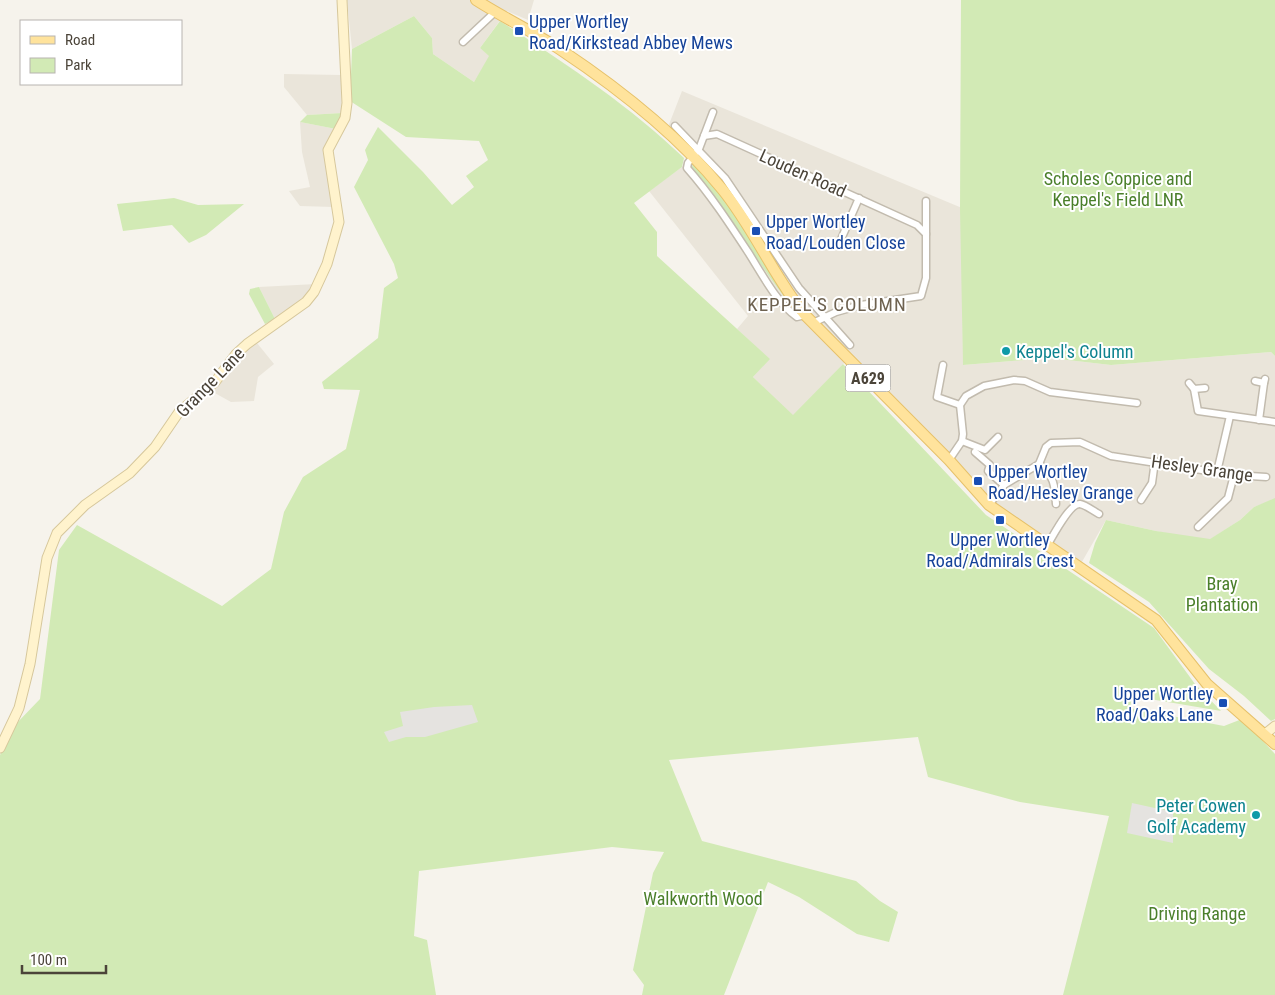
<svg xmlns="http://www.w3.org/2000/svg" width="1275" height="995" viewBox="0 0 1275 995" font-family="'Roboto Condensed',sans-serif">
<rect width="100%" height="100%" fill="#f6f3ec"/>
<g fill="#eae5da">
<path d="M347,0H534L528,20L507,11L480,48L490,56L474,82L433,54L432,38L414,16L352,49Z"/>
<path d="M284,74L341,75L342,113L307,115L284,87Z"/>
<path d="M682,91L962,208L963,365L1050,358L1111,365L1271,352L1275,356V499L1254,507L1240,520L1206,542L1106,520L1079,567L994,504L851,356L793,416L753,377L769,359L737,329L748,316L649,191L682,167L693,151L668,127Z"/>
<path d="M300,122L336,129L324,149L334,207L300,206L289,191L310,187L302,152Z"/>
<path d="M316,284L302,301L275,319L259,287Z"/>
<path d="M257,343L274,364L258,377L254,401L231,402L213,392L245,350Z"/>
</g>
<g fill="#d2eab5">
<path d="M961,0H1275V356L1271,352L1111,365L1050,358L963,365L960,209Z"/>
<path d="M414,16L432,38L433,54L474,82L489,56L480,48L500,21C565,63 629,105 684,158L682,167L634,203L657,232V256L770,359L753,377L793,415L843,364L986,515L1154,628L1195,684L1221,711L1132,696L1130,708L1224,726L1242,719L1275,754V995H1063L1109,816L1020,802L928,777L918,737L669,760L702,841L856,881L880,901L898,912L889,942L857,934L799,897L768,882L724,995H642L644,985L633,970L653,873L664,852L612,847L419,871L414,936L427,940L436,995H0V755L14,726L40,699L59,550L77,525L222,606L271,569L284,512L303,477L346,449L360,390L324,389L322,382L378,338L384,288L398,278L394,264L354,187L368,160L365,150L378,127L423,172L452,205L474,187L466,176L488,160L479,141L406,137L350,101L352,49Z"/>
<path d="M342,113L336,129L300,122L307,115Z"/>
<path d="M693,162L722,192L792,307C757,262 728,213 692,168Z"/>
<path d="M174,198L198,205L244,204L206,235L189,243L172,225L123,231L117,204Z"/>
<path d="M259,287L275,319L265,324L249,294L250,289Z"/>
<path d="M1275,498V719L1271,721L1244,696L1209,669L1149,602L1089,563L1095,543L1106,520L1156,531L1210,539L1240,520L1254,507Z"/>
</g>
<g fill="#e5e3e0">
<path d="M472,705L478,722L425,737H406L389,742L384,732L403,726L400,712L434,707Z"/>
<path d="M1132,803L1173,812V843L1127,833Z"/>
</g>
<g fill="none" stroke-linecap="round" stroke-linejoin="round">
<g stroke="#c2bbae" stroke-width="9">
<g id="street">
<path d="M463,42L495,12"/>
<path d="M713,112L699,149L688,163L687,168C710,194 729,223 748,252C762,274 776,302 797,317L805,315"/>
<path d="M675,126L725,178L799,288L850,345"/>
<path d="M704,136L717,134L917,225L926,234"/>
<path d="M839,244L859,198"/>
<path d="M813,323L836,312L861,305L921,296L926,278V201"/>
<path d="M943,365L937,397L960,405"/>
<path d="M1255,381L1264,383L1265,379"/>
<path d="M1189,383L1194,389L1205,388"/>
<path d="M1194,389L1198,411L1275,422"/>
<path d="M1259,420L1264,383"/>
<path d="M962,441L985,450L998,437"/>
<path d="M975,452L990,465L988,471L1004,485"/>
<path d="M949,460L962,441L963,434L960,405L966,396L984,386L1014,380L1025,381L1050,392L1137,403"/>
<path d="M1039,464C1054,474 1055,487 1056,504"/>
<path d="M1217,472L1230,416"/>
<path d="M1141,500L1152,483L1155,461"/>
<path d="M989,505L1004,485L1039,464L1046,447L1051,443L1080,442L1111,456L1234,475L1266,477"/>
<path d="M1198,527L1228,498L1234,475"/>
<path d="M1048,544C1053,536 1070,503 1080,504C1086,505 1093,511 1099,514"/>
</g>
</g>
<g stroke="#d6c79b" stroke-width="11">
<g id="secondary">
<path d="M1265,734L1275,726"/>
<path d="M0,748L19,708L30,664L47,558L57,533L85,505L130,473L155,447L179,412L215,382L236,354L247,344L306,302L314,292L327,264L339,222L328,150L345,118L347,103L342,0"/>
</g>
</g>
<g stroke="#e6c16a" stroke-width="12">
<path id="primary" d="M476,0C504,18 534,32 561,50C618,88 679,136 722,189C754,228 773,276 805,315L949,460L989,505L1156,620L1207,684L1275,744"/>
</g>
<use href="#street" stroke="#fff" stroke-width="6"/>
<use href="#secondary" stroke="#fff3cd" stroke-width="9"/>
<use href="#primary" stroke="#ffe39c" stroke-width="10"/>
</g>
<g fill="#1a4fb4" stroke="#fff" stroke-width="2">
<rect x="514" y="26" width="10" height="10" rx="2.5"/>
<rect x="751" y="226" width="10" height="10" rx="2.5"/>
<rect x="973" y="476" width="10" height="10" rx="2.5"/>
<rect x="995" y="515" width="10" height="10" rx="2.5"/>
<rect x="1218" y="698" width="10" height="10" rx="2.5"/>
</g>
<g fill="#0f9aa8" stroke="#fff" stroke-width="2">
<circle cx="1006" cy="351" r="5"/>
<circle cx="1256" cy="815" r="5"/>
</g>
<g text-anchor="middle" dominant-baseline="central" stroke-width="4" stroke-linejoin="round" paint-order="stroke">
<rect fill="#fff" stroke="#817c74" stroke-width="1" x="845.5" y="364.5" width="45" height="27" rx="4"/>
<g font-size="16" font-weight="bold" fill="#4b4439">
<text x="868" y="378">A629</text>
</g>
<g font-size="18" fill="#164399" stroke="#fff" text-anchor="start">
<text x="529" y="21">Upper Wortley<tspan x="529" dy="21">Road/Kirkstead Abbey Mews</tspan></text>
<text x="766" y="221">Upper Wortley<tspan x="766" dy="21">Road/Louden Close</tspan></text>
<text x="988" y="471">Upper Wortley<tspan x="988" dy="21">Road/Hesley Grange</tspan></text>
<text x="1000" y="539" text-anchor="middle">Upper Wortley<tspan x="1000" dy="21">Road/Admirals Crest</tspan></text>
<text x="1213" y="693" text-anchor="end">Upper Wortley<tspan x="1213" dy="21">Road/Oaks Lane</tspan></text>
</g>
<g font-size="18" fill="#4b4439" stroke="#fff">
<text transform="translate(803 173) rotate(24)">Louden Road</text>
<text transform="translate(210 382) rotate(-46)">Grange Lane</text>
<text transform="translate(1202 468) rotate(8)">Hesley Grange</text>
</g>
<g font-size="18" fill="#4a7f2a" stroke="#fff">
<text x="1118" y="178">Scholes Coppice and<tspan x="1118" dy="21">Keppel's Field LNR</tspan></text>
<text x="1222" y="583">Bray<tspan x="1222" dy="21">Plantation</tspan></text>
<text x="703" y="898">Walkworth Wood</text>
<text x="1197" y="913">Driving Range</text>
</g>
<g font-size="18" fill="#0d838f" stroke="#fff" text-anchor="start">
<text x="1016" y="351">Keppel's Column</text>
<text x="1246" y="805" text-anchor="end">Peter Cowen<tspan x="1246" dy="21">Golf Academy</tspan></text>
</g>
<g font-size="19" letter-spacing="1" fill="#6e6250" stroke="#fff">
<text x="827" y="304">KEPPEL'S COLUMN</text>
</g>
</g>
<rect x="20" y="20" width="162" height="65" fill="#ffffff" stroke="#b7b4b0"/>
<rect x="30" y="36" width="25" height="8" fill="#ffe39c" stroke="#b7b4b0"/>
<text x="65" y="45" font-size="15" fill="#4b4439">Road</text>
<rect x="30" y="58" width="25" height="15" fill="#d2eab5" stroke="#b7b4b0"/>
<text x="65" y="70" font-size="15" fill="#4b4439">Park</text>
<path d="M22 965v8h84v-8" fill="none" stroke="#4b4439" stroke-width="2.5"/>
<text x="30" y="965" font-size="15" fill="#4b4439" stroke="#ffffff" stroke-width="4" paint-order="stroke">100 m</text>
</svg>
